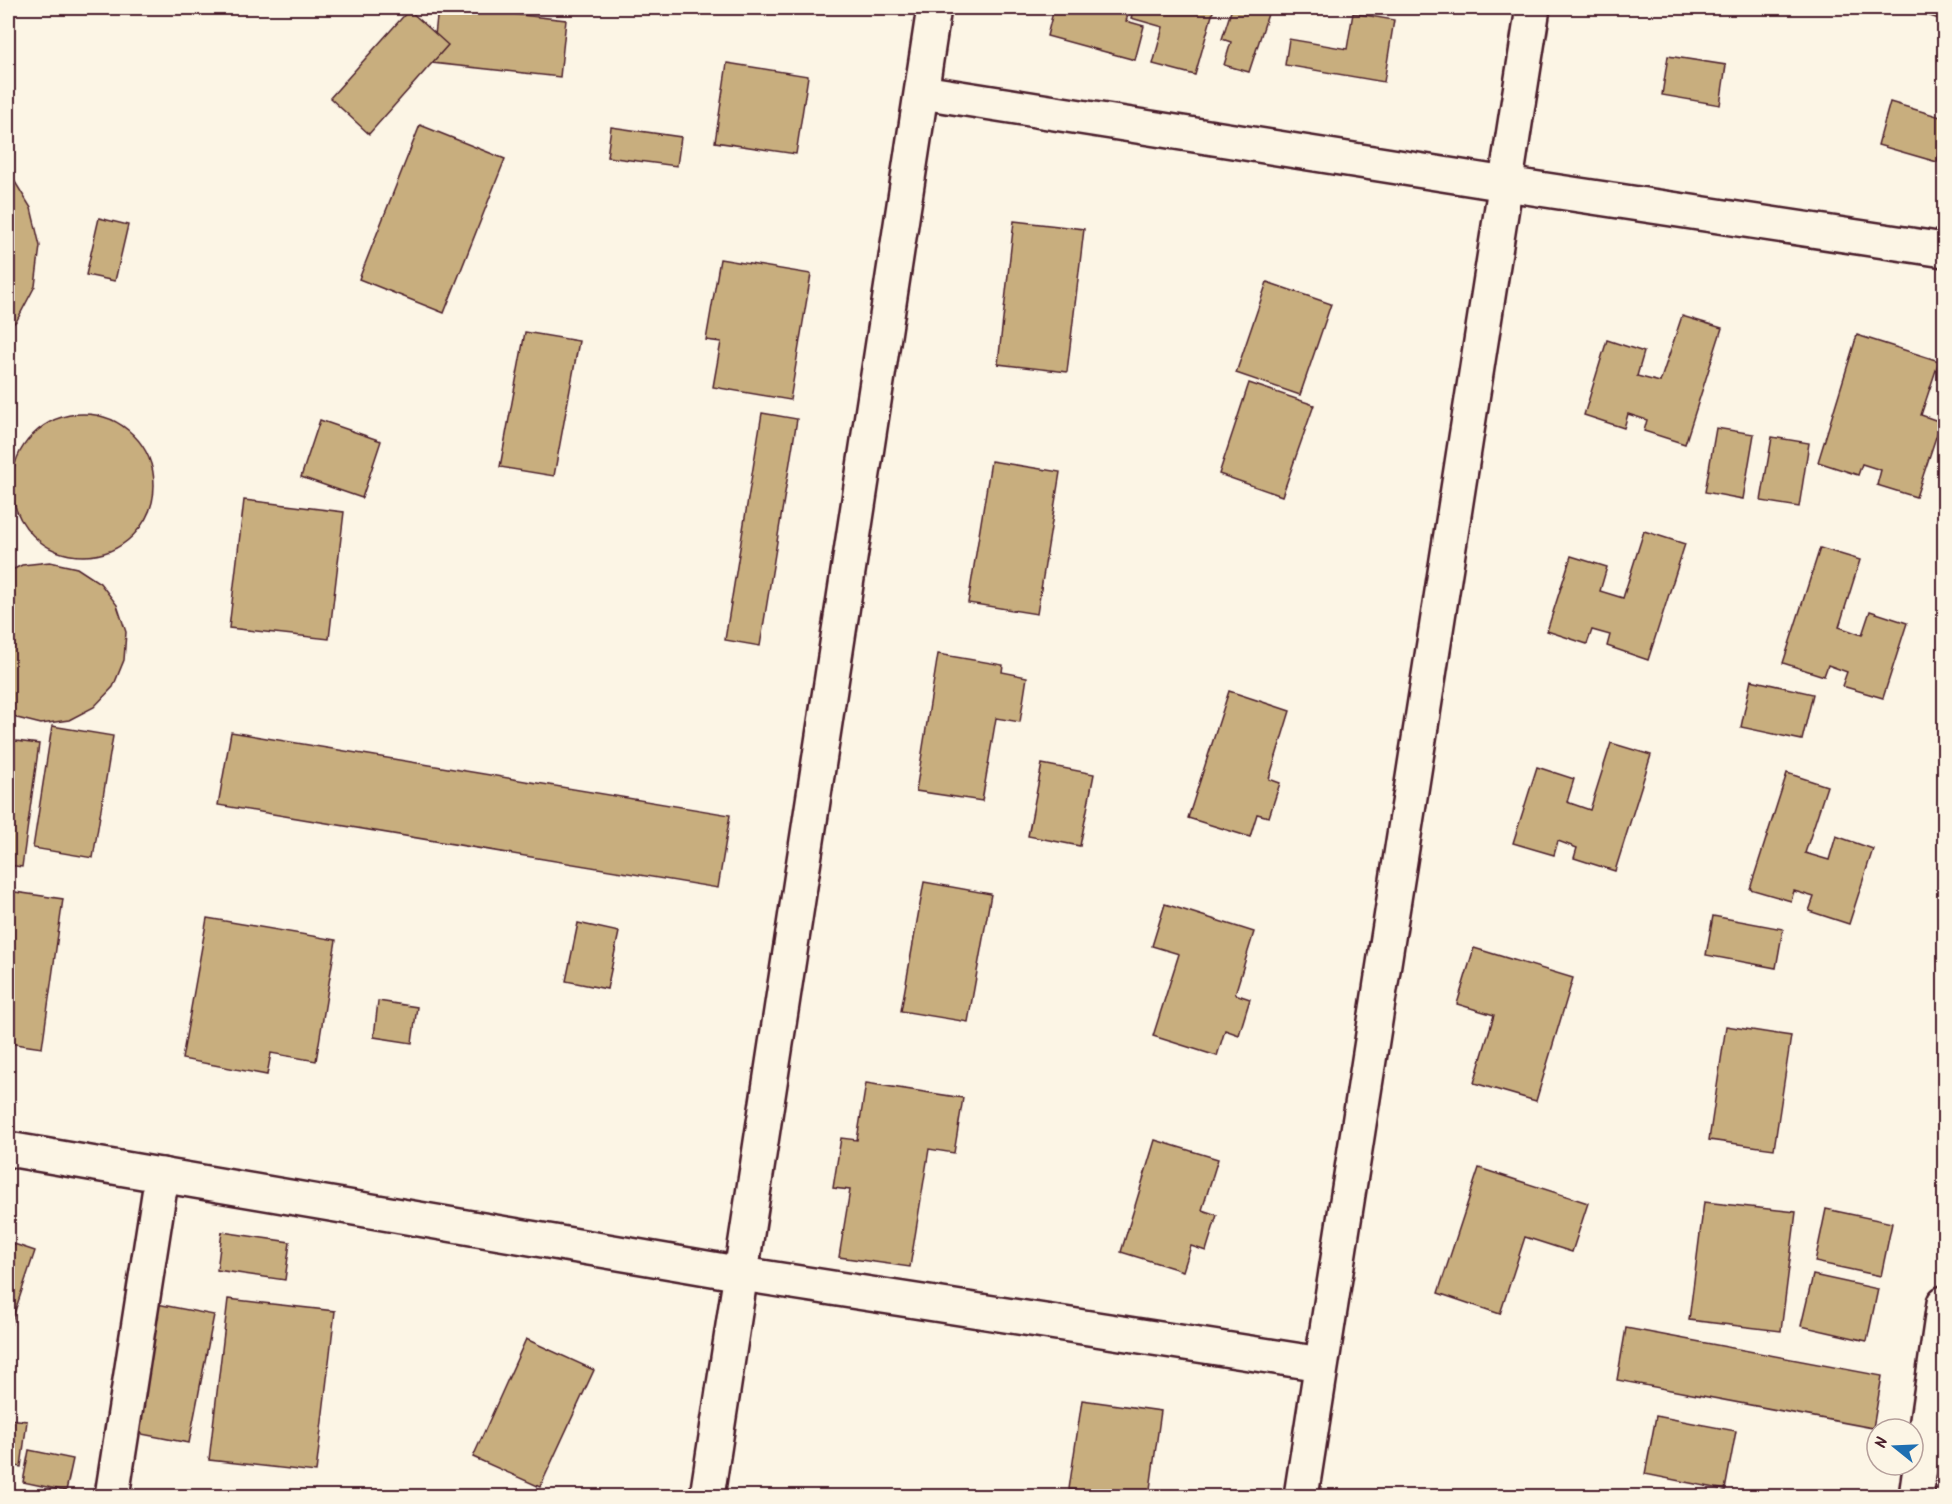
<svg xmlns="http://www.w3.org/2000/svg" width="1952" height="1504" viewBox="0 0 1952 1504" font-family="Kalam,sans-serif">
<rect width="100%" height="100%" fill="#fcf5e5"/>
<filter id="ink" filterUnits="userSpaceOnUse"><feTurbulence type="fractalNoise" baseFrequency=".0167" numOctaves="2"/><feDisplacementMap in="SourceGraphic" scale="12" xChannelSelector="R" yChannelSelector="G"/><feConvolveMatrix kernelMatrix="1 2 1 2 8 2 1 2 1" color-interpolation-filters="sRGB"/></filter>
<g filter="url(#ink)">
<g fill="#c8ae7e" stroke="#4a1f2b" stroke-width="1.5">
<path d="M438,8H458L566,20L560,77L432,63Z"/>
<path d="M1054,8H1130L1126,21L1144,26L1135,60L1047,36Z"/>
<path d="M1134,8H1214L1195,75L1153,64L1163,27L1131,18Z"/>
<path d="M1232,8H1270L1249,72L1224,65L1231,42L1222,39Z"/>
<path d="M1917,8H1944V21L1916,11Z"/>
<path d="M409,10L448,45L369,134L330,98Z"/>
<path d="M1353,13L1394,20L1384,82L1285,65L1289,39L1347,49Z"/>
<path d="M1668,56L1726,65L1720,105L1662,95Z"/>
<path d="M727,63L808,76L796,154L715,142Z"/>
<path d="M1890,102L1944,118V135L1937,162L1878,145Z"/>
<path d="M420,125L505,159L444,313L359,279Z"/>
<path d="M611,127L681,137L677,166L607,157Z"/>
<path d="M8,173L12,177L31,208L40,246L35,286L17,320L8,329Z"/>
<path d="M99,218L128,225L115,281L86,275Z"/>
<path d="M1014,221L1084,229L1067,372L998,364Z"/>
<path d="M720,259L811,274L790,400L713,387L721,342L706,340Z"/>
<path d="M1267,282L1331,304L1300,395L1236,373Z"/>
<path d="M1682,316L1722,328L1685,444L1644,431L1647,420L1628,414L1624,428L1584,415L1607,340L1644,352L1637,376L1660,382Z"/>
<path d="M525,332L579,341L554,476L500,467Z"/>
<path d="M1857,335L1939,361L1921,415L1941,422L1916,497L1877,485L1881,470L1862,464L1858,475L1818,462Z"/>
<path d="M1249,383L1314,405L1282,496L1219,474Z"/>
<path d="M762,413L797,419L760,646L725,640Z"/>
<circle cx="83" cy="485" r="71"/>
<path d="M320,420L381,441L362,498L301,477Z"/>
<path d="M1716,428L1754,434L1743,499L1705,492Z"/>
<path d="M1772,437L1809,443L1799,507L1761,501Z"/>
<path d="M991,461L1060,472L1037,614L968,603Z"/>
<path d="M244,500L344,512L329,639L229,628Z"/>
<path d="M1644,531L1685,544L1648,660L1607,646L1610,635L1592,630L1587,644L1547,631L1571,556L1607,567L1600,591L1623,598Z"/>
<path d="M1820,548L1860,560L1839,627L1862,635L1870,611L1907,623L1883,698L1842,686L1847,672L1828,665L1824,676L1783,663Z"/>
<path d="M50,562L77,568L100,583L117,605L126,632L124,660L113,687L94,707L69,720L41,724L17,718L8,713V572L22,565Z"/>
<path d="M938,654L1003,665L1002,672L1027,677L1020,722L996,718L982,801L916,791Z"/>
<path d="M1751,680L1813,694L1802,740L1741,727Z"/>
<path d="M1229,691L1290,711L1269,779L1280,783L1269,817L1257,814L1250,837L1188,818Z"/>
<path d="M52,726L113,736L93,858L33,848Z"/>
<path d="M231,732L730,815L718,888L218,805Z"/>
<path d="M8,740L39,744L22,867L8,865Z"/>
<path d="M1611,743L1651,755L1615,871L1574,858L1577,848L1558,841L1554,855L1513,843L1537,767L1574,779L1567,802L1590,810Z"/>
<path d="M1042,764L1094,774L1080,846L1028,836Z"/>
<path d="M1787,773L1827,786L1805,853L1829,860L1836,836L1873,849L1849,924L1809,911L1814,897L1794,891L1791,901L1750,889Z"/>
<path d="M924,882L991,894L968,1022L901,1011Z"/>
<path d="M8,891L63,899L42,1048L8,1043Z"/>
<path d="M1165,904L1254,932L1235,994L1250,999L1239,1035L1225,1030L1217,1056L1153,1036L1179,954L1152,946Z"/>
<path d="M1713,916L1783,929L1776,968L1706,955Z"/>
<path d="M207,918L336,940L316,1061L271,1053L267,1075L182,1059Z"/>
<path d="M578,923L619,932L607,989L566,981Z"/>
<path d="M1474,948L1573,978L1536,1101L1474,1083L1494,1015L1457,1004Z"/>
<path d="M378,1001L417,1007L412,1043L374,1037Z"/>
<path d="M1726,1026L1791,1036L1774,1149L1709,1140Z"/>
<path d="M866,1083L963,1098L954,1153L929,1149L910,1267L839,1257L850,1190L833,1188L841,1138L857,1140Z"/>
<path d="M1155,1140L1218,1159L1202,1210L1217,1215L1206,1251L1191,1246L1183,1271L1121,1252Z"/>
<path d="M1479,1168L1588,1203L1572,1252L1525,1237L1500,1314L1438,1293Z"/>
<path d="M1704,1202L1796,1212L1781,1331L1689,1320Z"/>
<path d="M1826,1209L1892,1223L1881,1276L1815,1262Z"/>
<path d="M222,1232L290,1242L285,1280L217,1270Z"/>
<path d="M8,1242L35,1251L8,1332Z"/>
<path d="M1813,1275L1878,1289L1867,1341L1801,1326Z"/>
<path d="M228,1299L335,1311L316,1472L209,1460Z"/>
<path d="M157,1304L214,1315L189,1443L131,1432Z"/>
<path d="M1626,1328L1882,1376L1873,1428L1617,1380Z"/>
<path d="M526,1339L594,1370L540,1487L473,1457Z"/>
<path d="M1082,1400L1161,1411L1149,1496H1130L1069,1489Z"/>
<path d="M1656,1416L1736,1431L1725,1490L1645,1474Z"/>
<path d="M8,1419L27,1421L21,1467L8,1465Z"/>
<path d="M29,1450L73,1459L66,1491L23,1482Z"/>
</g>
<g fill="none" stroke-linecap="round" stroke-linejoin="round">
<g stroke="#4a1f2b" stroke-width="38">
<g id="minor">
<path d="M922,92L1506,184L1944,250"/>
<path d="M8,1149L742,1274L1321,1364"/>
<path d="M112,1496L162,1175"/>
<path d="M707,1496L934,8"/>
<path d="M1301,1496L1533,8"/>
<path d="M1916,1496L1944,1303"/>
</g>
</g>
<use href="#minor" stroke="#fcf5e5" stroke-width="33"/>
</g>
</g>
<rect width="1952" height="1504" fill="none" stroke="#fcf5e5" stroke-width="30"/>
<rect x="15" y="15" width="1922" height="1474" fill="none" stroke="#4a1f2b" stroke-width="2" filter="url(#ink)"/>
<g transform="translate(1895 1447) rotate(288)"><circle r="28" fill="#fcf5e5" stroke="#b59f9b" stroke-width="1.5"/>
<path d="M0-4.5L10 22L0 15L-10 22Z" fill="#1f6fb2"/>
<text y="-9" font-size="16" font-weight="bold" text-anchor="middle" fill="#4a1f2b">N</text>
</g>
</svg>
